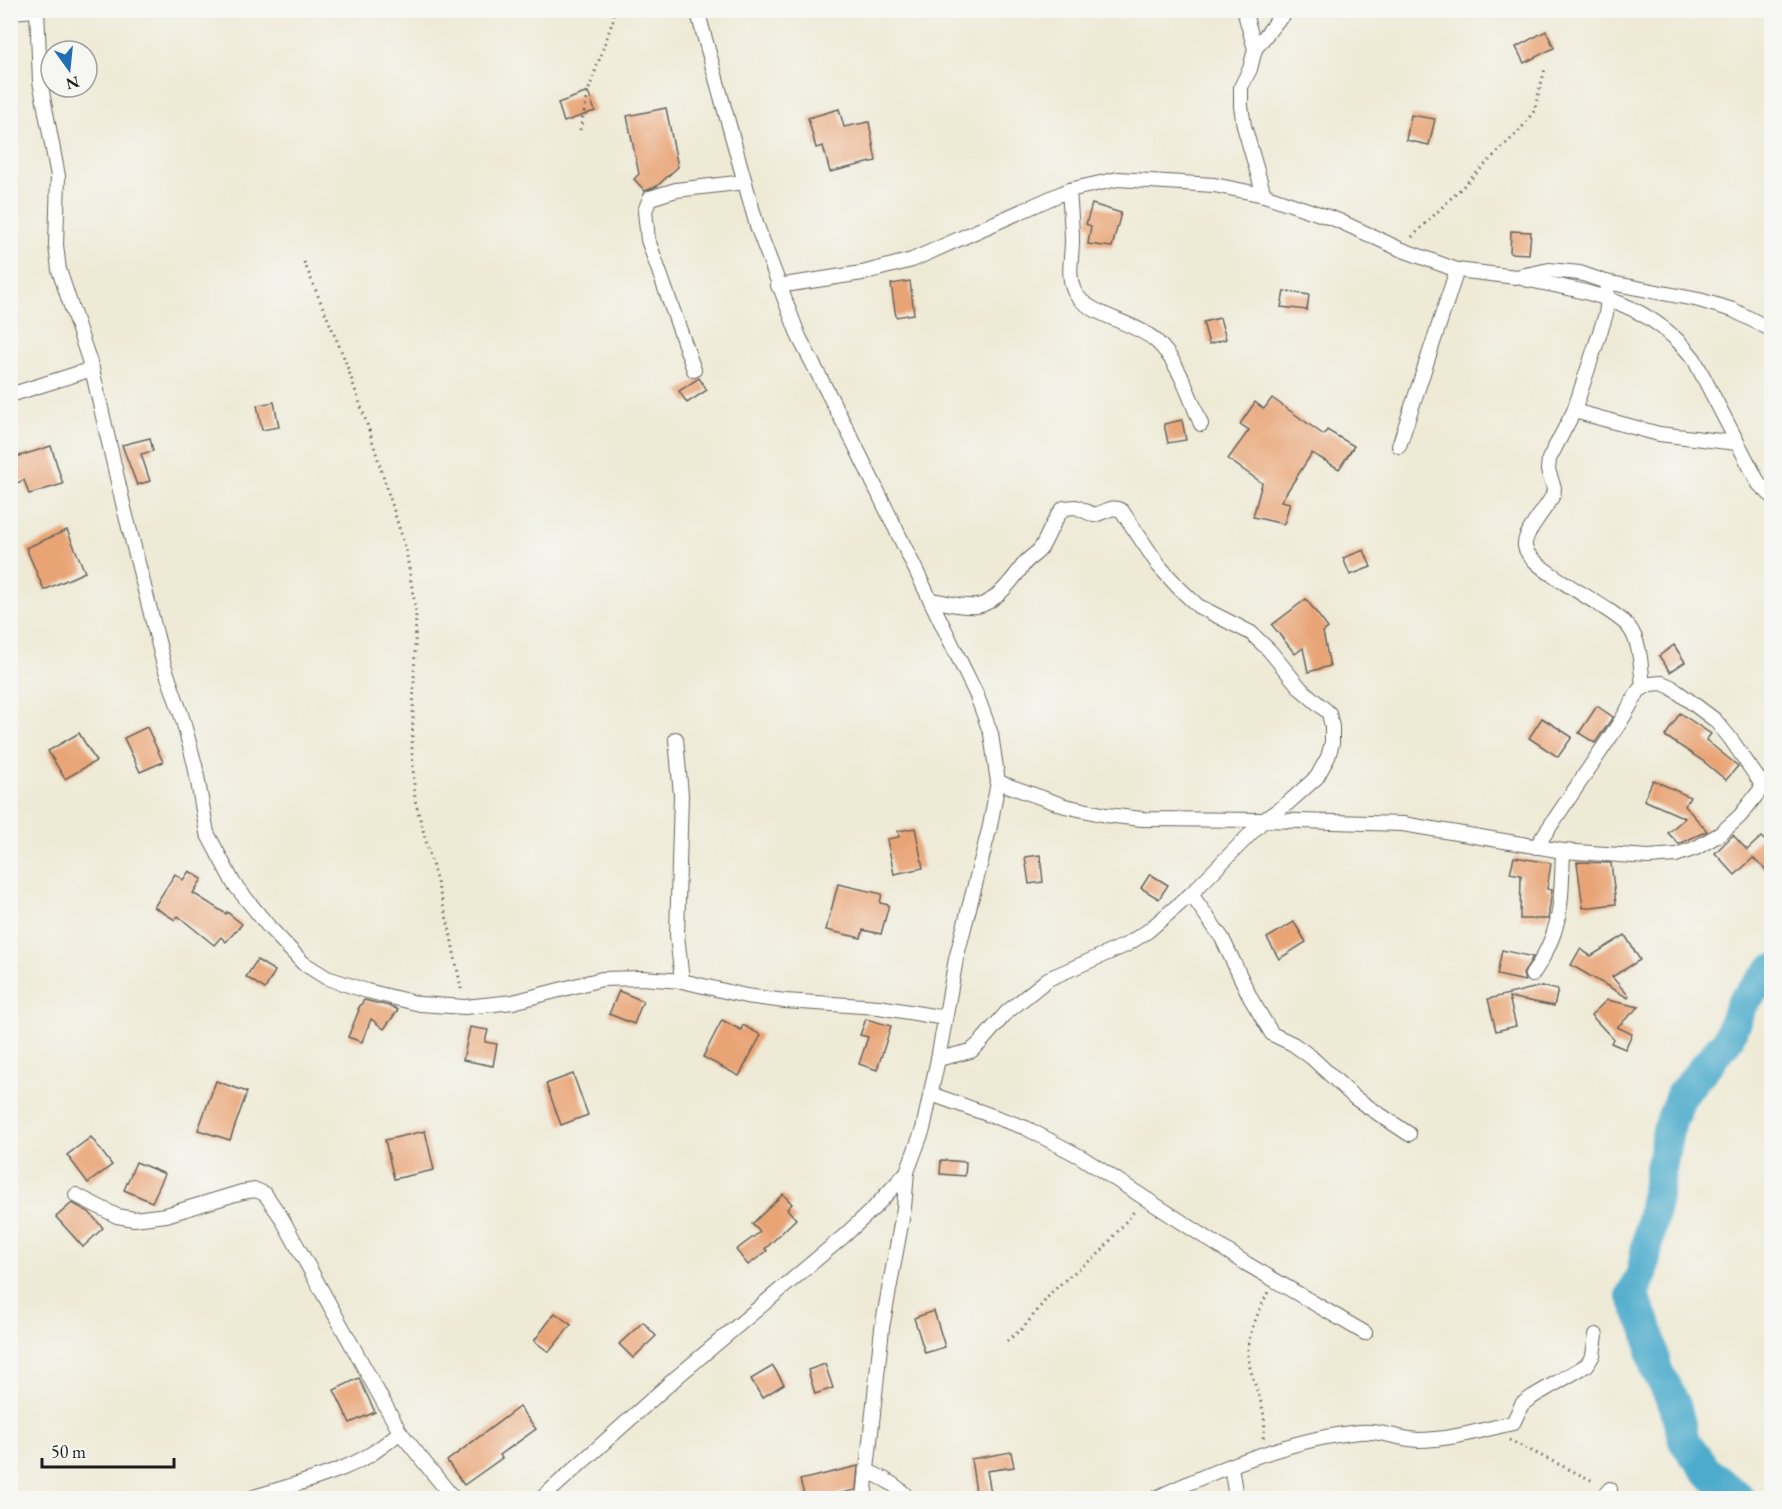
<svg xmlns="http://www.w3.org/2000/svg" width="1782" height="1509" viewBox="0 0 1782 1509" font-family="'EB Garamond',serif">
<rect width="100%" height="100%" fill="#f6f6f2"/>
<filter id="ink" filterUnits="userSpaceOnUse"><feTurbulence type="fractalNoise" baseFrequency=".0167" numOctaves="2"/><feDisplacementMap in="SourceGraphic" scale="12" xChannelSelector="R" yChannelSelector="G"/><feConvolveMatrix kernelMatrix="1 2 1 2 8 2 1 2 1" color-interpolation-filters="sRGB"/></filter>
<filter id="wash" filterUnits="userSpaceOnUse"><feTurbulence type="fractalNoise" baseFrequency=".008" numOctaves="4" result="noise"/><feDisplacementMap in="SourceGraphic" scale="24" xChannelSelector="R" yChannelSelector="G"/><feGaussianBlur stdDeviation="1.35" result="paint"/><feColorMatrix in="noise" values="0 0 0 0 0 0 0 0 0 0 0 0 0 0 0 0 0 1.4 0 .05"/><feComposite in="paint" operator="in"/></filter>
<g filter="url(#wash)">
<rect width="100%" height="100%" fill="#eeead6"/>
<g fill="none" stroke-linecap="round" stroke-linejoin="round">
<path stroke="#4daccc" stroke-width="32" d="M1739,1498L1709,1473L1684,1441L1675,1405L1656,1369L1648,1330L1632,1294L1642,1274L1668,1130L1681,1095L1728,1039L1742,1003L1772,970"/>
</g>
<g id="blocks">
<g fill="#e9a476">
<path d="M1546,31L1554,48L1524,63L1516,47Z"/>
<path d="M588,92L595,111L564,122L558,103Z"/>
<path d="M666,108L678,167L657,186L645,191L634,179L639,174L627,116Z"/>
<path d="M839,109L844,127L869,122L876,161L830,172L823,146L816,148L808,118Z"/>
<path d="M1411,115L1435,119L1429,145L1406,140Z"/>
<path d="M1092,204L1121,213L1112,247L1088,244L1091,226L1086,224Z"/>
<path d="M1511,231L1531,232L1529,254L1510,253Z"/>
<path d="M910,281L914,314L896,317L891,284Z"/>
<path d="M1284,291L1309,295L1307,310L1281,307Z"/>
<path d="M1220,318L1226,339L1209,344L1203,322Z"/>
<path d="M699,378L707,390L687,403L679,391Z"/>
<path d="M1272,398L1324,435L1327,430L1354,446L1339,469L1312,453L1281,501L1290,503L1284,524L1253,517L1262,483L1228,459L1249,430L1240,424L1255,402L1264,409Z"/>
<path d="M274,402L279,427L262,430L257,405Z"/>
<path d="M1182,420L1186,440L1168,443L1164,424Z"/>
<path d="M150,438L153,451L141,454L150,481L137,485L122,445Z"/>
<path d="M51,446L63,484L29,494L24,480L17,483L10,459Z"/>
<path d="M67,530L85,572L44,590L26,548Z"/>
<path d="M1364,550L1371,567L1350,575L1343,558Z"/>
<path d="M1306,599L1328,628L1323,632L1330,666L1308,672L1303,648L1295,654L1272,625Z"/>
<path d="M1674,645L1685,662L1670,672L1659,656Z"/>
<path d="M1597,706L1613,717L1595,743L1579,733Z"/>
<path d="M1680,713L1711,734L1706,740L1738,766L1726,780L1703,761L1665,736Z"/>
<path d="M1542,718L1572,737L1558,757L1529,738Z"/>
<path d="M147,727L163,762L140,772L124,738Z"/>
<path d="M79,733L96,761L65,779L48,751Z"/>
<path d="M1653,780L1690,797L1685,806L1707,831L1679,844L1668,833L1685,818L1644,800Z"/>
<path d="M915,828L923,868L894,874L887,839L899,837L898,831Z"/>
<path d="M1733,835L1747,850L1761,837L1772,847V876L1753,858L1735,875L1715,853Z"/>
<path d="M1040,855L1043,882L1029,884L1025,857Z"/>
<path d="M1514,857L1551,863L1547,889L1552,890L1548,919H1520L1521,875L1510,873Z"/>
<path d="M1577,862L1611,863L1616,904L1583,908Z"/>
<path d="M189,871L202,879L193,893L226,914L227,912L242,924L226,942L221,937L214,945L178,916L175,920L154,907L175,874L183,880Z"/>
<path d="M1150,874L1168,885L1159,899L1141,888Z"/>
<path d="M838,884L882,894L880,903L889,905L881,934L863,930L861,938L826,930Z"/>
<path d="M1294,922L1306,942L1279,959L1267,938Z"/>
<path d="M1625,935L1640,960L1612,977L1629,996L1628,998L1571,965L1580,949L1591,956Z"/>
<path d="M1502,950L1533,957L1523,974L1525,981L1497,975Z"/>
<path d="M257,960L275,971L265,989L246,977Z"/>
<path d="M1542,986L1558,990L1554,1006L1509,997L1516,1026L1496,1031L1488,999Z"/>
<path d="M619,991L643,1001L634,1024L609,1014Z"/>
<path d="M364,1000L393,1007L398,1010L384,1029L371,1019L362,1042L348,1037L359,1010L358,1009Z"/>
<path d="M1607,1000L1639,1007L1617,1027L1632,1034L1625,1049L1611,1043L1613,1039L1591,1015Z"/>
<path d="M866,1019L891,1026L877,1070L859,1064L868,1037L860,1035Z"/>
<path d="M722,1020L741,1030L743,1025L761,1035L739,1076L703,1057Z"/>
<path d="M470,1027L488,1030L485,1042L497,1044L493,1066L463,1060Z"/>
<path d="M573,1074L588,1115L561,1125L546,1084Z"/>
<path d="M216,1081L247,1092L230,1140L198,1130Z"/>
<path d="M425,1131L434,1170L394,1179L385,1140Z"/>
<path d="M91,1137L112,1165L88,1183L67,1155Z"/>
<path d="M941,1160L966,1162L965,1176L940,1174Z"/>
<path d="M136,1162L165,1174L152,1202L124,1190Z"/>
<path d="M783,1194L792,1204L787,1209L796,1219L765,1249L767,1251L748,1265L736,1250L760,1232L752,1224Z"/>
<path d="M72,1203L89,1212L103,1228L83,1247L56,1217Z"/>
<path d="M934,1311L945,1347L925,1353L914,1318Z"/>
<path d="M555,1313L571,1325L549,1352L534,1341Z"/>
<path d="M643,1322L656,1336L633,1358L619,1344Z"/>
<path d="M825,1364L833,1388L815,1394L808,1370Z"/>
<path d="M773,1366L784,1384L762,1398L751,1379Z"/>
<path d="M359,1378L375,1412L350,1423L334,1390Z"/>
<path d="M519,1407L536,1429L500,1455L502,1458L464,1485L447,1461Z"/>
<path d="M1011,1452L1014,1467L987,1471L992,1498H977L971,1459Z"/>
<path d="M858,1466L856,1490L837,1494L839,1498H805L800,1480Z"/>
</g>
</g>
</g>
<g filter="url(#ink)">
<use href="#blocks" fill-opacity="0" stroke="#66645d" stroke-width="1.5"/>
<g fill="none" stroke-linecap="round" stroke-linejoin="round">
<g stroke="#66645d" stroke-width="16">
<g id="street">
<path d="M37,10L40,81L58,176L56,245L59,270L92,369L124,508L164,665L182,717L195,765L207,833L234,884L269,927L303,963L327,978L367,991L420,1004L465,1007L513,1002L602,979L642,978L682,981L746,996L785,1001L879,1007L945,1018"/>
<path d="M1244,10L1255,49"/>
<path d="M10,12L36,10"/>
<path d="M1069,190C1070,207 1072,224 1072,241C1072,257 1067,275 1074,291C1086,315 1133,321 1155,340C1179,361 1189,396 1201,424"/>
<path d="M1264,195L1244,126L1241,106V87L1250,69L1255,49L1277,21L1288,10"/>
<path d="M1524,279C1591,292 1650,302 1694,359L1759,484L1772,496"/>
<path d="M1606,282L1608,298L1606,314L1574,411L1549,459L1548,470L1554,488L1553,495C1547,508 1523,533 1525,546C1527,569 1610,605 1628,626C1641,641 1641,669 1643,688"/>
<path d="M778,286L862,273L912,260L1069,190L1118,179L1214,185L1264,195L1337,220L1400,249L1457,270L1516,277L1549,270L1580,273L1606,282L1699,300L1733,310L1772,330"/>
<path d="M694,370L648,240L645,211L650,198L676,190L745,182"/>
<path d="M10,395L92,369"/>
<path d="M1574,411L1659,434L1737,443"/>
<path d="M1399,446L1457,270"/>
<path d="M931,600C945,602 963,608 977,606C996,603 1014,578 1024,564C1029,557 1036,555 1041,548C1049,535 1053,519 1064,508L1076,507L1094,515C1105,513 1112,504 1122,511L1159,566L1180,589L1198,606L1251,633L1269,650L1301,689L1329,713L1332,727V743L1328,757L1317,777L1288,803L1264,820L1191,894L1148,931L1126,945L1048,979L1007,1012L980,1043L971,1051L938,1059"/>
<path d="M676,739L681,795L677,935L682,981"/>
<path d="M998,782L1065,806L1106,815L1142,819L1264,820L1403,824L1563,851L1648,857L1676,855L1696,848L1720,834L1740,816L1772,775"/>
<path d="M1536,847L1621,721L1639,690L1650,684L1662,683L1671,687L1715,720L1730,738L1763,786"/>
<path d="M1191,894L1222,938L1251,999L1272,1034L1293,1044L1311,1057L1355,1098L1409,1134"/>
<path d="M1532,975C1563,930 1561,903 1563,851"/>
<path d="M931,1094L1026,1128L1081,1157L1247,1264L1365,1333"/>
<path d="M76,1195L117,1216L134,1219L166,1215L242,1192L256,1190L265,1194L281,1217L400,1432L453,1498"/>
<path d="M1231,1466L1236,1498"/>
<path d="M867,1471C883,1478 897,1485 908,1498"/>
<path d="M251,1498C287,1486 344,1473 374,1452C383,1446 392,1439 400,1432"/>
<path d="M542,1498L678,1376L844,1236L875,1207L907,1172L923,1129L938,1059L956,959L990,826L998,782L991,734L977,696L855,445L799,337L757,226L697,10"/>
<path d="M864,1498L882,1328L904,1208L907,1172"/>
<path d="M1156,1498C1215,1470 1295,1438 1360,1432C1381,1430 1398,1439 1418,1440C1451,1440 1481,1430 1513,1423L1522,1404L1532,1397L1587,1365L1593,1355L1596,1335"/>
<path d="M1602,1498L1610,1489"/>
</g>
</g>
<g stroke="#66645d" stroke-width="3" stroke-dasharray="1.5 4.5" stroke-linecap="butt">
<path d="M580,130L589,89L613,20L614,10"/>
<path d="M1412,237L1520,130L1534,111L1545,69"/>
<path d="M304,262L345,360L369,430L406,550L416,612L412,750L415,800L449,927L462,993"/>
<path d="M1007,1341L1023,1328L1052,1292L1067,1278L1100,1253L1136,1209"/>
<path d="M1263,1438C1271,1407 1247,1380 1248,1350C1249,1330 1260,1309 1268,1292"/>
<path d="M1509,1440L1595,1482"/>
</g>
<use href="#street" stroke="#fff" stroke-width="14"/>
</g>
</g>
<rect width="1782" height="1509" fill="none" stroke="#f6f6f2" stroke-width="36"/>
<g transform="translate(69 69) rotate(165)"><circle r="28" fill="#f6f6f2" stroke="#9f9f9c" stroke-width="1.5"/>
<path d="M0-4.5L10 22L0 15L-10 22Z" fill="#1f6fb2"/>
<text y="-9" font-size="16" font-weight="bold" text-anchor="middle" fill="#1c1c1c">N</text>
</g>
<path d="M42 1458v9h132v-9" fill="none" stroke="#1c1c1c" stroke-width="3"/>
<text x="51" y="1458" font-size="18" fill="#1c1c1c" stroke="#f6f6f2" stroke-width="4.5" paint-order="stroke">50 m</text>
</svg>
